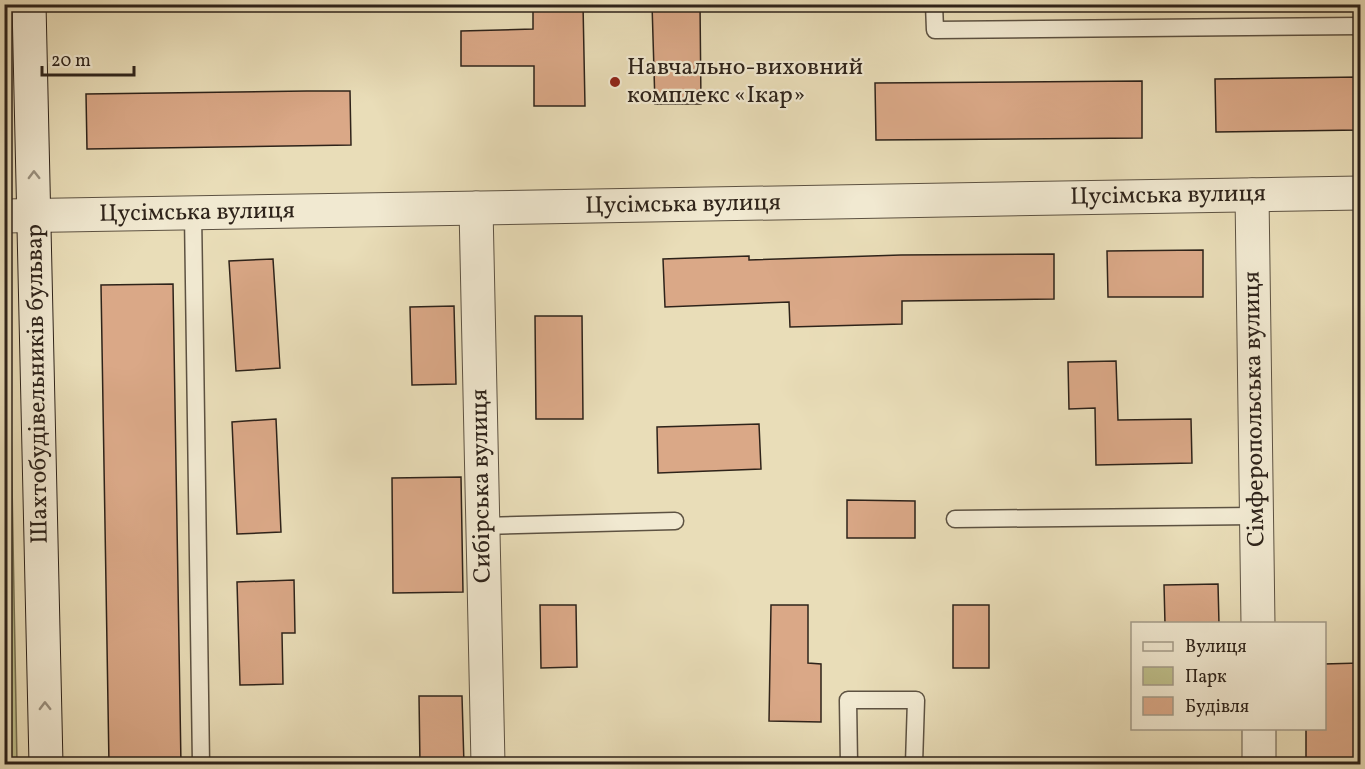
<svg xmlns="http://www.w3.org/2000/svg" width="1365" height="769" viewBox="0 0 1365 769" font-family="Vollkorn,serif">
<rect width="100%" height="100%" fill="#e9ddb8"/>
<filter id="stains"><feTurbulence type="fractalNoise" baseFrequency=".00333" numOctaves="4"/><feColorMatrix values="0 0 0 0 .2 0 0 0 0 .09 0 0 0 0 .02 0 0 0 .5 -.17"/></filter>
<radialGradient id="worn" r=".72"><stop offset=".6" stop-color="#630" stop-opacity="0"/><stop offset="1" stop-color="#630" stop-opacity=".3"/></radialGradient>
<path fill="#bebf8a" stroke="#767152" stroke-width="1.5" d="M4,34L17,764H4Z"/>
<g fill="#daa887" stroke="#2e231a" stroke-width="1.5">
<path d="M533,4H583L585,106H534V66H461V31L533,29Z"/>
<path d="M652,4H700L701,104H655Z"/>
<path d="M1360,77V130L1216,132L1215,79Z"/>
<path d="M1142,81V138L876,140L875,83Z"/>
<path d="M307,91H350L351,145L87,149L86,94Z"/>
<path d="M1203,250V297H1108L1107,251Z"/>
<path d="M1054,254V299L902,301V324L790,327L789,302L665,307L663,259L749,256V260L901,255Z"/>
<path d="M273,259L280,368L236,371L229,261Z"/>
<path d="M173,284L181,765H109L101,285Z"/>
<path d="M454,306L456,384L412,385L410,307Z"/>
<path d="M535,316H582L583,419H536Z"/>
<path d="M1116,361L1118,420L1191,419L1192,463L1096,465L1095,408L1069,409L1068,362Z"/>
<path d="M276,419L281,532L237,534L232,422Z"/>
<path d="M759,424L761,469L658,473L657,427Z"/>
<path d="M461,477L463,592L393,593L392,478Z"/>
<path d="M847,500L915,501V538H847Z"/>
<path d="M294,580L295,633H282L283,684L240,685L237,582Z"/>
<path d="M1218,584L1219,624H1165L1164,585Z"/>
<path d="M540,605H576L577,667L541,668Z"/>
<path d="M771,605H808V663L821,664V722L769,721Z"/>
<rect x="953" y="605" width="36" height="63"/>
<path d="M1360,663V765H1306V729H1324V664Z"/>
<path d="M419,696H462L464,765H420Z"/>
</g>
<g fill="none" stroke-linecap="round" stroke-linejoin="round">
<g stroke="#5d5242" stroke-width="19">
<g id="service">
<path d="M934,4L935,30L1360,26"/>
<path d="M193,213L201,764"/>
<path d="M955,519L1256,516"/>
<path d="M483,526L675,521"/>
<path d="M849,764L848,700H916L914,764"/>
</g>
</g>
<g stroke="#5d5242" stroke-width="35">
<g id="minor">
<path d="M1252,195L1258,624"/>
<path d="M476,208L488,764"/>
<path d="M4,216L1360,193"/>
<path d="M1259,728V764"/>
</g>
</g>
<g stroke="#2e231a" stroke-width="35">
<path id="secondary" d="M29,4L46,764"/>
</g>
<use href="#service" stroke="#f1e9d1" stroke-width="16"/>
<use href="#minor" stroke="#f1e9d1" stroke-width="33"/>
<use href="#secondary" stroke="#f1e9d1" stroke-width="33"/>
</g>
<defs><path id="oneway-chevron" d="M-2-3.5L2.5 0L-2 3.5" fill="none" stroke-width="1.6" stroke-linecap="round" stroke-linejoin="round" transform="scale(1.5)"/></defs>
<g stroke="#99907f">
<use href="#oneway-chevron" transform="translate(34 175) rotate(-91)"/>
<use href="#oneway-chevron" transform="translate(45 706) rotate(-91)"/>
</g>
<circle fill="#8f2418" stroke="#f1e9d1" stroke-width="2" cx="615" cy="82" r="6"/>
<g text-anchor="middle" dominant-baseline="central" stroke-width="4.5" stroke-linejoin="round" paint-order="stroke">
<g font-size="24" fill="#2e231a" stroke="#f1e9d1" text-anchor="start">
<text x="627" y="68">Навчально-виховний<tspan x="627" dy="28">комплекс «Ікар»</tspan></text>
</g>
<g font-size="24" fill="#2e231a" stroke="#f1e9d1">
<text transform="translate(1168 196) rotate(-1)">Цусімська вулиця</text>
<text transform="translate(683 205) rotate(-1)">Цусімська вулиця</text>
<text transform="translate(197 213) rotate(-1)">Цусімська вулиця</text>
<text transform="translate(38 384) rotate(-91)">Шахтобудівельників бульвар</text>
<text transform="translate(1255 409) rotate(-91)">Сімферопольська вулиця</text>
<text transform="translate(482 486) rotate(-91)">Сибірська вулиця</text>
</g>
</g>
<rect width="1365" height="769" fill="none" stroke="#e9ddb8" stroke-width="24"/>
<rect x="6" y="6" width="1353" height="757" fill="none" stroke="#2e231a" stroke-width="3"/>
<rect x="12" y="12" width="1341" height="745" fill="none" stroke="#2e231a" stroke-width="1.5"/>
<rect x="1131" y="622" width="195" height="108" fill="#f1e9d1" stroke="#a39a88" stroke-width="1.5"/>
<rect x="1143" y="642" width="30" height="9" fill="#f1e9d1" stroke="#a39a88" stroke-width="1.5"/>
<text x="1185" y="652" font-size="18" fill="#2e231a">Вулиця</text>
<rect x="1143" y="667" width="30" height="18" fill="#bebf8a" stroke="#a39a88" stroke-width="1.5"/>
<text x="1185" y="682" font-size="18" fill="#2e231a">Парк</text>
<rect x="1143" y="697" width="30" height="18" fill="#daa887" stroke="#a39a88" stroke-width="1.5"/>
<text x="1185" y="712" font-size="18" fill="#2e231a">Будівля</text>
<path d="M42 66v9h92v-9" fill="none" stroke="#2e231a" stroke-width="3"/>
<text x="51" y="66" font-size="18" fill="#2e231a" stroke="#f1e9d1" stroke-width="4.5" paint-order="stroke">20 m</text>
<rect width="100%" height="100%" filter="url(#stains)"/>
<rect width="100%" height="100%" fill="url(#worn)"/>
</svg>
